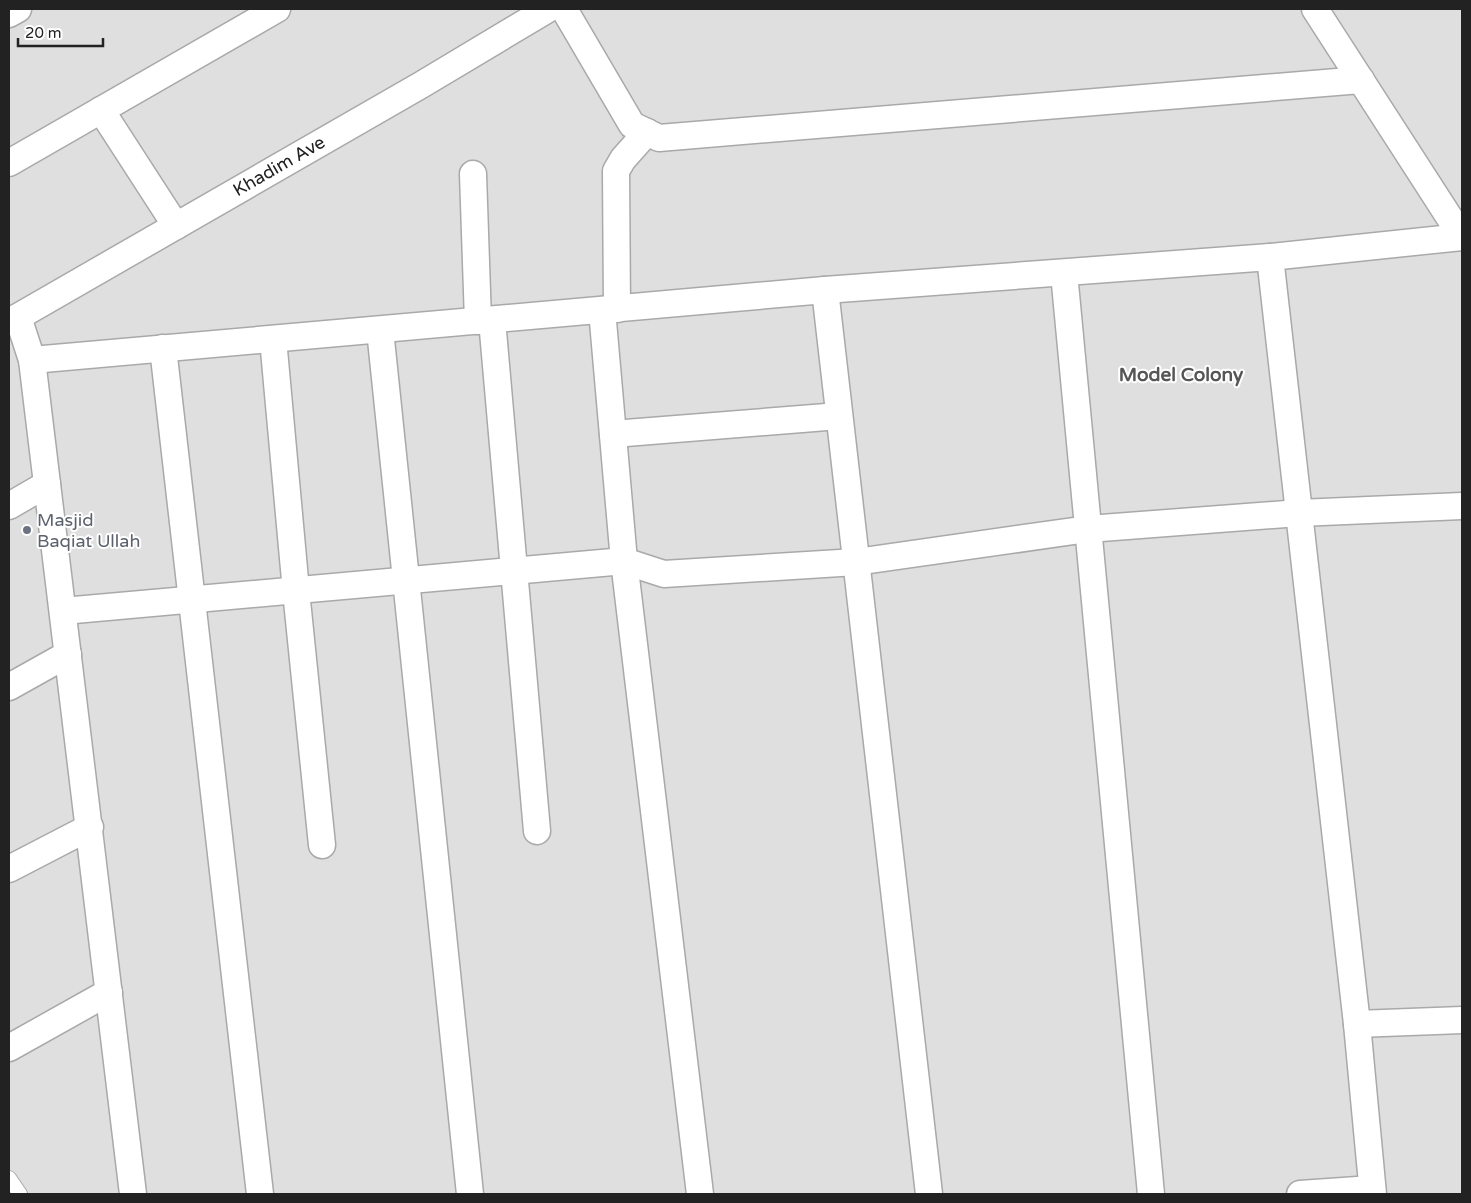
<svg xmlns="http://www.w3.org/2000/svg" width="1471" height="1203" viewBox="0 0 1471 1203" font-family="'Varela Round',sans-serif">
<rect width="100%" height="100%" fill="#f2efe9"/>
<rect fill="#e0dfdf" x="9" y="9" width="1453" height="1185"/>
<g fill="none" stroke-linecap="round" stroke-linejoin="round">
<g stroke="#a9a9a9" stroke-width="16">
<path id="service" d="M9,1178L20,1194"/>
</g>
<g stroke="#a9a9a9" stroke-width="29">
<g id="minor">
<path d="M564,9L632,125L659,138L1361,80"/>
<path d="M1315,9L1462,237"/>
<path d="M9,14L18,9"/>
<path d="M101,110L176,226"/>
<path d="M9,163L277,9"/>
<path d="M473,174L478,321"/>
<path d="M1270,257L1357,1024L1373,1194"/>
<path d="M1064,273L1151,1194"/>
<path d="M825,290L929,1194"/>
<path d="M617,309L616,171L623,159L647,132"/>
<path d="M602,310L624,561L700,1194"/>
<path d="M18,317L32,360L133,1194"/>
<path d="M492,320L537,831"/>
<path d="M9,322L421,85L548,9"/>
<path d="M380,330L470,1194"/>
<path d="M273,339L296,591L322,845"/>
<path d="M163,348L260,1194"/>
<path d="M32,360L825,290L1270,257L1462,237"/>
<path d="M613,434L839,416"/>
<path d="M9,506L47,484"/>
<path d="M63,611L624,561L664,574L856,562L1088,529L1299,513L1462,506"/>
<path d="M9,687L68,654"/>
<path d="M9,869L90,827"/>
<path d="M1357,1024L1462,1020"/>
<path d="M9,1048L109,992"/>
<path d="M1300,1194L1372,1189"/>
</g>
</g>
<use href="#service" stroke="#fff" stroke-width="14"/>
<use href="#minor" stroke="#fff" stroke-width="26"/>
</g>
<circle fill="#6b7280" stroke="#fff" stroke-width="2" cx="27" cy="530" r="5"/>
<g text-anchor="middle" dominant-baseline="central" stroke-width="4" stroke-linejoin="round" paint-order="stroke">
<g font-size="18" fill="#222" stroke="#fff">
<text transform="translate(279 166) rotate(-30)">Khadim Ave</text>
</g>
<g font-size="18" fill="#5b616d" stroke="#fff" text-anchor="start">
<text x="37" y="520">Masjid<tspan x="37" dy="21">Baqiat Ullah</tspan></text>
</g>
<g font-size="19" font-weight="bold" fill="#555" stroke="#fff">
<text x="1181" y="375">Model Colony</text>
</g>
</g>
<rect width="1471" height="1203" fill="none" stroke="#222222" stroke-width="20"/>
<path d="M18 38v8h85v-8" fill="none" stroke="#222222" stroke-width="2.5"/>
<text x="25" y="38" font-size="15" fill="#222222" stroke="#ffffff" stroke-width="4" paint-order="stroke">20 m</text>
</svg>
